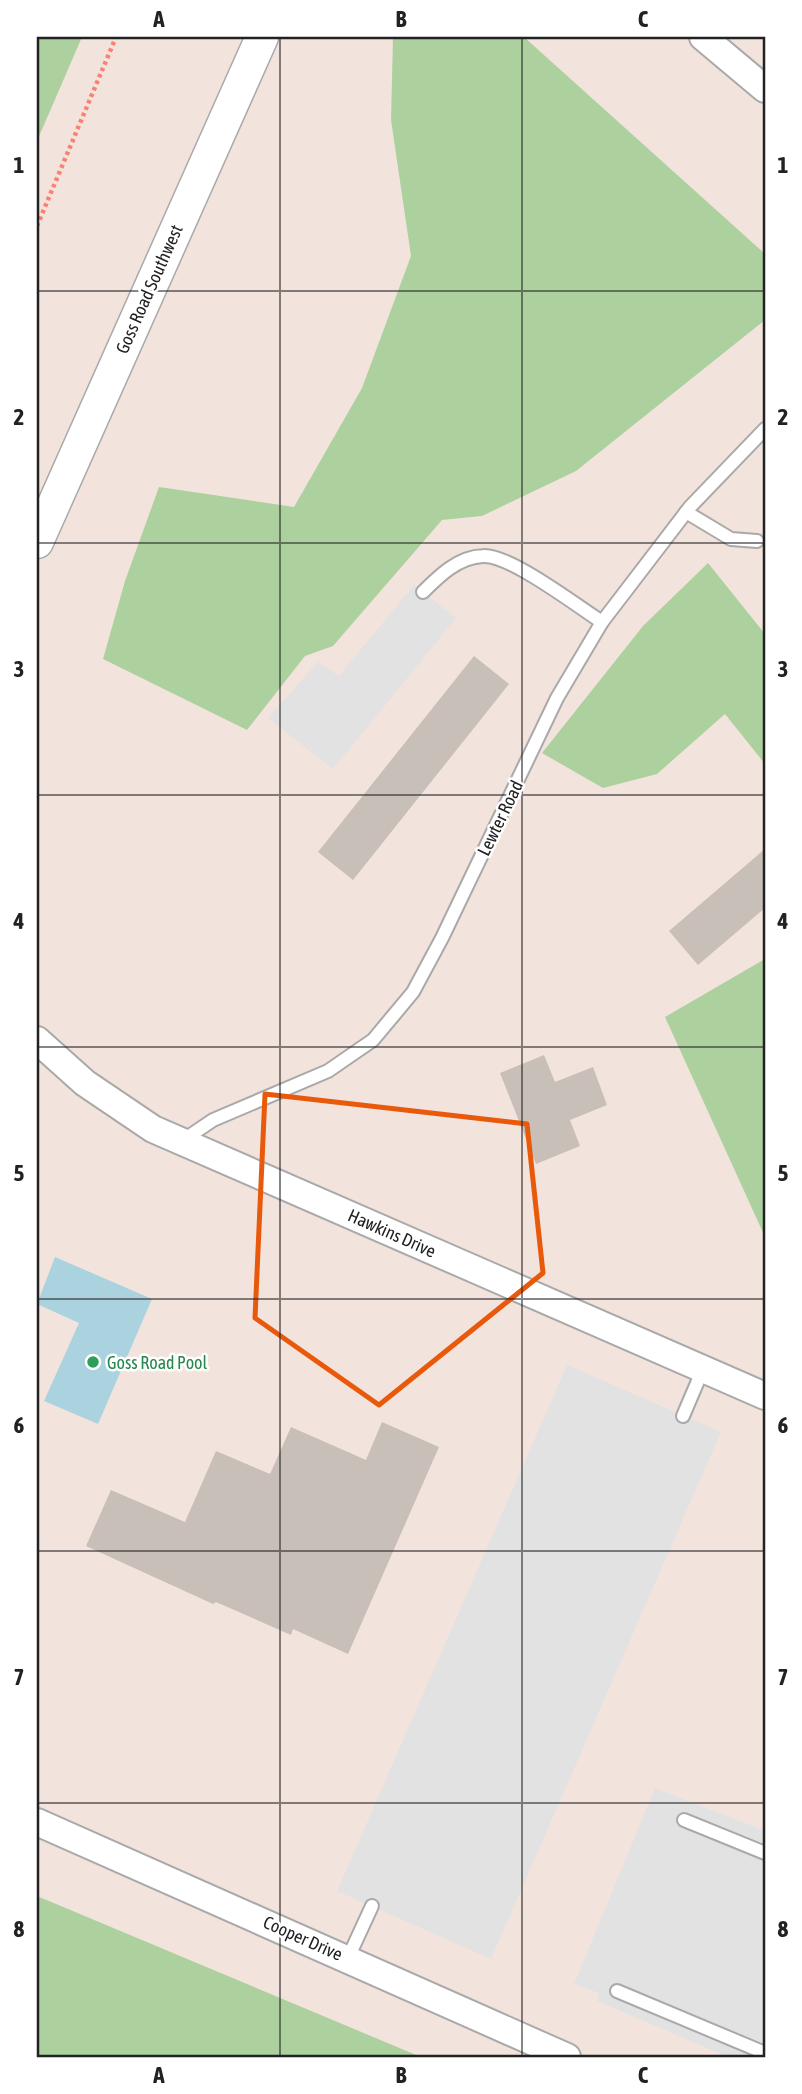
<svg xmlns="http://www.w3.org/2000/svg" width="802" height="2094" viewBox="0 0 802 2094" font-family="'Asap Condensed',sans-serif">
<rect width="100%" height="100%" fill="#f2efe9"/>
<rect fill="#f3e3dd" x="37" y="37" width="728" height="2020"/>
<g fill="#add19e">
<path d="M37,37H82L37,141Z"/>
<path d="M393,37H524L765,254V320L576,471L482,516L442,520L333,646L305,656L247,730L103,659L125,581L159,487L294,507L362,388L411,256L391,120Z"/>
<path d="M708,563L765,634V764L725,714L657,774L603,788L542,753L643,626Z"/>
<path d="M765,959V1237L665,1017Z"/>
<path d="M37,1896L421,2057H37Z"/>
</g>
<g fill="#e2e2e2">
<path d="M414,585L456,618L333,769L268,718L318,662L339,676Z"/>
<path d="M567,1365L721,1432L491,1959L337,1891Z"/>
<path d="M655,1788L765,1831V2057H728L597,2001L599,1993L574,1984Z"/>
</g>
<path fill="#aad3df" d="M55,1257L152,1299L98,1424L44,1401L79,1323L37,1304Z"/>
<g fill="#c7bfb8">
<path d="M474,656L509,684L353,880L318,852Z"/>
<path d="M765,849V908L698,965L669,931Z"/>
<path d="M544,1055L555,1082L593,1067L607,1105L570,1120L580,1146L536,1164L500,1073Z"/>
<path d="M382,1422L439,1447L348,1654L293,1629L291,1635L216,1602L213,1604L86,1546L111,1490L185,1522L216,1451L270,1474L291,1427L366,1460Z"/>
</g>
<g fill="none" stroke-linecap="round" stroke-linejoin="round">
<g stroke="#a9a9a9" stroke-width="16">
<g id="service">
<path d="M686,512L731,539L757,541"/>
<path d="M423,592C439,576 458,557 483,556C509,554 577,606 602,622"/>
<path d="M182,1141L213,1120L328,1071L373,1040L413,992L442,938L557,698L602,622L690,507L765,429"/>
<path d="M683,1416L703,1369"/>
<path d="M684,1820L765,1853"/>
<path d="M348,1958L372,1906"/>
<path d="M617,1991L765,2053"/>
</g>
</g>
<g stroke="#a9a9a9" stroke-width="30">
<g id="minor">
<path d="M703,37L765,89"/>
<path d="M37,1040L85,1083L153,1129L765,1396"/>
<path d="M37,1822L567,2057"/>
</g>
</g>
<g stroke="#a9a9a9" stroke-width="35">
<path id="tertiary" d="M37,542L262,37"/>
</g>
<path stroke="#fa8072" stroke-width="4.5" stroke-dasharray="3.5 3.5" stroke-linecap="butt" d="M37,226L116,37"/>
<use href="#service" stroke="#fff" stroke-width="12"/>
<use href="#minor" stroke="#fff" stroke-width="26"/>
<use href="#tertiary" stroke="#fff" stroke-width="32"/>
</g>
<path fill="none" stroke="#e8590c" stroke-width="5" stroke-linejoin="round" d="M265,1094L527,1124L543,1273L379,1405L255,1318Z"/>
<path fill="none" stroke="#222" stroke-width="2" stroke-opacity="0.55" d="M280,37V2057M522,37V2057M37,291H765M37,543H765M37,795H765M37,1047H765M37,1299H765M37,1551H765M37,1803H765"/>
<circle fill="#2e9e5b" stroke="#fff" stroke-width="2.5" cx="93" cy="1362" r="7"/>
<g text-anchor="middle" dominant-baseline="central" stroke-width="5" stroke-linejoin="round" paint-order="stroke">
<g font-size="18" fill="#222" stroke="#fff">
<text transform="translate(149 289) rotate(-66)">Goss Road Southwest</text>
<text transform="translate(500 818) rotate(-64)">Lewter Road</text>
<text transform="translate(392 1233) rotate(24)">Hawkins Drive</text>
<text transform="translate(303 1938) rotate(24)">Cooper Drive</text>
</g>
<g font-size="18" fill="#27864d" stroke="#fff" text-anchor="start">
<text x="107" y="1362">Goss Road Pool</text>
</g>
</g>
<rect width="802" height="2094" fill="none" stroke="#ffffff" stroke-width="77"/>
<rect x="38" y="38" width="726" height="2018" fill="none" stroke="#222" stroke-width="2.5"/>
<g font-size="23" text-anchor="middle" font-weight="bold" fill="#222">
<text x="159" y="27">A</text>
<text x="401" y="27">B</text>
<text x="643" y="27">C</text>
<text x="19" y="173">1</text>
<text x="783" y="173">1</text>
<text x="19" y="425">2</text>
<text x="783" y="425">2</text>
<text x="19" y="677">3</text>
<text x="783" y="677">3</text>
<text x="19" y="929">4</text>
<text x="783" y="929">4</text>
<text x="19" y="1181">5</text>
<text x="783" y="1181">5</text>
<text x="19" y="1433">6</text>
<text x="783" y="1433">6</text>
<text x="19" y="1685">7</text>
<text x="783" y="1685">7</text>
<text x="19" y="1937">8</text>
<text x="783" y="1937">8</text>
<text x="159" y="2083">A</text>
<text x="401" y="2083">B</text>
<text x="643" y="2083">C</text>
</g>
</svg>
